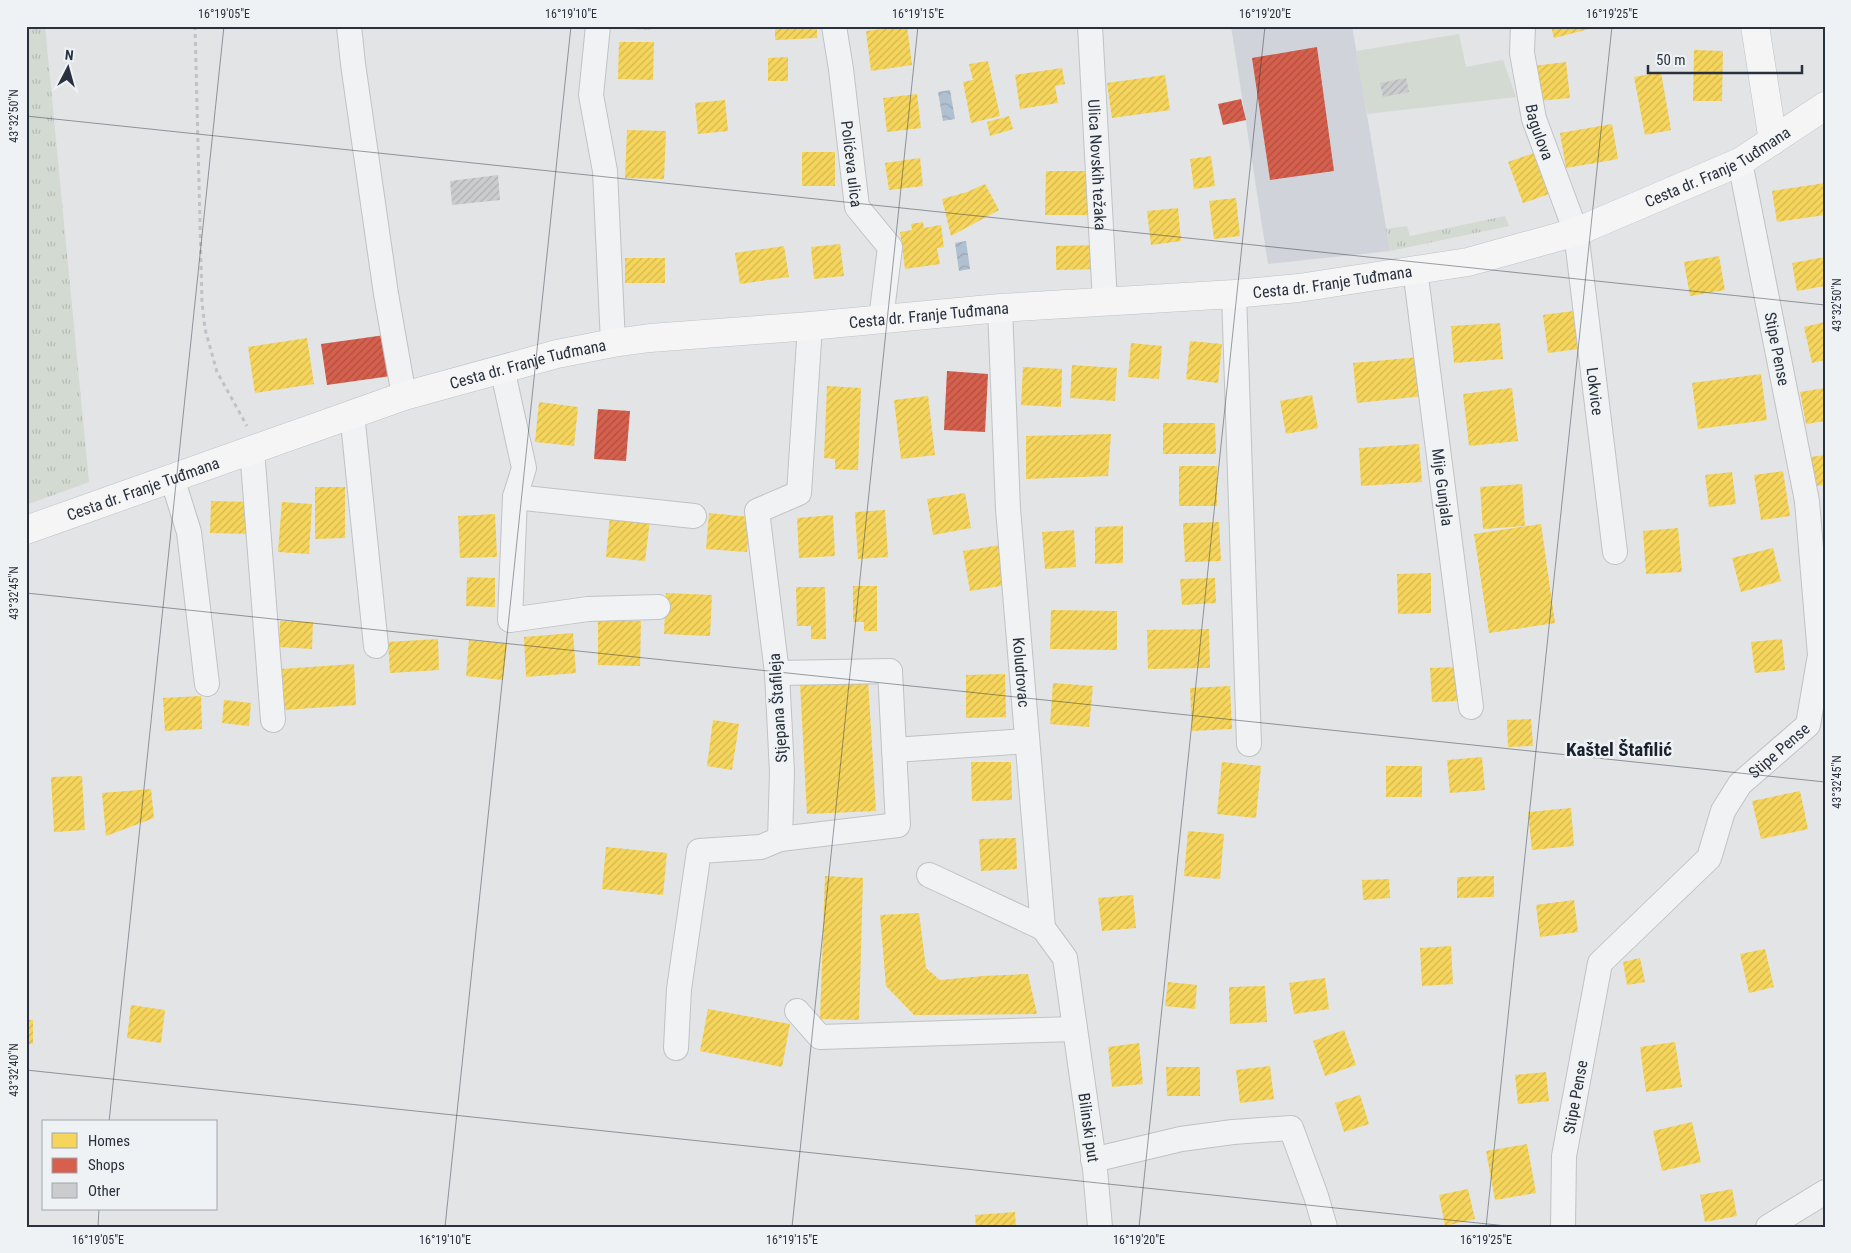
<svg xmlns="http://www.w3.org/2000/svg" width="1851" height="1253" viewBox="0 0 1851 1253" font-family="'Roboto Condensed',sans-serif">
<defs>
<pattern id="grass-tufts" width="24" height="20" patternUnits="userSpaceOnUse" patternTransform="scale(1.25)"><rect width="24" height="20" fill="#d3dad2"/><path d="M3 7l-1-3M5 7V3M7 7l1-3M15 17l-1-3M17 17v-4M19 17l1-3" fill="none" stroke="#b5bcb5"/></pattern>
<pattern id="water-waves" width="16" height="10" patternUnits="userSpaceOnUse" patternTransform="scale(1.25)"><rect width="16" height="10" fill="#b1c0d0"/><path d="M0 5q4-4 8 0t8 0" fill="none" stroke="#98a5b4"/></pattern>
<pattern id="homes-hatch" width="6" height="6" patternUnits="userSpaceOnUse" patternTransform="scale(1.25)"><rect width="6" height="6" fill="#f6d55c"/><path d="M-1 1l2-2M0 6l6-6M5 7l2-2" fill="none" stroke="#d3b751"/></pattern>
<pattern id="shops-hatch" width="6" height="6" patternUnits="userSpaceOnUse" patternTransform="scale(1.25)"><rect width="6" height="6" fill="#d6604d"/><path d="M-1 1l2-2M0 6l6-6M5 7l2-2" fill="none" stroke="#ae5041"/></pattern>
<pattern id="building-hatch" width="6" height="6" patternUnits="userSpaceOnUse" patternTransform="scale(1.25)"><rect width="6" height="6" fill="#caccce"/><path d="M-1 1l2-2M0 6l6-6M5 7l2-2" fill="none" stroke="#aeb0b2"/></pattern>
</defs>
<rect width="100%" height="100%" fill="#e2e4e6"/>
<path fill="#d0d3d9" d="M1231,26H1352L1390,251L1268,264Z"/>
<g fill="url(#grass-tufts)">
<path d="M26,26H45L89,482L26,505Z"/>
<path d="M1505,216L1509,226L1390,251L1386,229L1407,226L1410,236Z"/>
</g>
<path fill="#d3dad2" d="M1459,34L1466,67L1503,60L1516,97L1367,114L1356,51Z"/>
<g fill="url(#water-waves)">
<path d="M950,90L955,119L943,121L938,92Z"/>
<path d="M966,241L970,269L959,271L955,243Z"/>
</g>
<g fill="url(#homes-hatch)">
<path d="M615,26H651V30L615,28Z"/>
<path d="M775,26H817V38L775,40Z"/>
<path d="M907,26L912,65L871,71L866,31Z"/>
<path d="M1551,26H1597V27L1554,38Z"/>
<path d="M619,42H654L653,80L618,79Z"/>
<path d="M1694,50L1723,51L1722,101H1693Z"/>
<path d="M788,57V81H768V58Z"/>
<path d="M988,61L1000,116L971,123L963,82L973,80L969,64Z"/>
<path d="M1566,62L1570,98L1537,101L1533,66Z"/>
<path d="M1062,68L1065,84L1055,86L1058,103L1020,109L1015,75Z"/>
<path d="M1661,72L1671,130L1645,135L1634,77Z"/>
<path d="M1165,75L1170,110L1112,118L1107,83Z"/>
<path d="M917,94L921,128L887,132L883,98Z"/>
<path d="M725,100L728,131L698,134L695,103Z"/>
<path d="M1009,116L1013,129L990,136L987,122Z"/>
<path d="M1612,124L1618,159L1566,168L1560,133Z"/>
<path d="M627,130L666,131L664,179L625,178Z"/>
<rect x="802" y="152" width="33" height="34"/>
<path d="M1534,153L1549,194L1523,203L1508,162Z"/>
<path d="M1211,156L1215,186L1194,189L1190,159Z"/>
<path d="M920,158L923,186L889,190L885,163Z"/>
<path d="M1046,171H1089V215H1045Z"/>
<path d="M1825,183V215L1777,222L1772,191Z"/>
<path d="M985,184L999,210L951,236L942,199L967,192Z"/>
<path d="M1236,198L1240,236L1214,239L1209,201Z"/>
<path d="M1178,208L1181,241L1151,245L1147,211Z"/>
<path d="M923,222L924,228L941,225L944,247L937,248L940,264L905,269L900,232L912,230L911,224Z"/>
<path d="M840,244L844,276L814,279L811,247Z"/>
<path d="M1099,245V269L1056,270V246Z"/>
<path d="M784,246L789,277L740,284L735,253Z"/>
<path d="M1719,256L1725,290L1690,296L1684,262Z"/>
<path d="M1825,257V286L1797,291L1792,263Z"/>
<rect x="625" y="258" width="40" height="25"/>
<path d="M1573,311L1578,349L1548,353L1543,315Z"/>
<path d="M1825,322V360L1812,363L1804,327Z"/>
<path d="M1500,323L1503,359L1454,363L1451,326Z"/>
<path d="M307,338L314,384L255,393L248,347Z"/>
<path d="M1190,341L1222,344L1218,383L1186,379Z"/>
<path d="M1131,343L1162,346L1159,379L1128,377Z"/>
<path d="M1420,357L1424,396L1357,403L1353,363Z"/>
<path d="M1072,365L1117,368L1115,401L1070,398Z"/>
<path d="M1023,367L1062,369L1061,407L1021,405Z"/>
<path d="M1761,374L1767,420L1698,429L1692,383Z"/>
<path d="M827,386L861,388L858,470L835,469V459L824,458Z"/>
<path d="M1512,388L1518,441L1469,446L1463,394Z"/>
<path d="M1825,388V421L1806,424L1800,392Z"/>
<path d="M1312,395L1318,428L1286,434L1280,401Z"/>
<path d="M928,396L935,455L901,459L894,400Z"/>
<path d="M539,402L578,407L574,446L535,442Z"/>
<path d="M1163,423H1215L1216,454H1163Z"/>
<path d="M1111,434L1108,476L1026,479V436Z"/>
<path d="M1419,444L1422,482L1361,486L1359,448Z"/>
<path d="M1825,455V485L1814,486L1811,457Z"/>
<rect x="1179" y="466" width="38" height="40"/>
<path d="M1783,471L1790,516L1761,520L1754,475Z"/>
<path d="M1732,472L1736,504L1709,507L1705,475Z"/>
<path d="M1522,484L1525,526L1483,529L1480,487Z"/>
<path d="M315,487H345V538L315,539Z"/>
<path d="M965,493L971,528L933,535L927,499Z"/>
<path d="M211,501L254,502L253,534L210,533Z"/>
<path d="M282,502L312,504L309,554L278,552Z"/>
<path d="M885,510L888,557L858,559L855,512Z"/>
<path d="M709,513L750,517L747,552L706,549Z"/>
<path d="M495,514L497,557L460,558L458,516Z"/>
<path d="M610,515L650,520L645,561L606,557Z"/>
<path d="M833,515L835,556L799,558L797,518Z"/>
<path d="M1219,522L1221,561L1185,562L1183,523Z"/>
<path d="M1541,524L1555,623L1489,633L1474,534Z"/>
<path d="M1123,526V563L1095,564V527Z"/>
<path d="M1678,528L1682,572L1646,574L1643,531Z"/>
<path d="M1074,530L1076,567L1045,569L1042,532Z"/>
<path d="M1000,545L1007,585L970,591L963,551Z"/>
<path d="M1773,548L1781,581L1741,592L1732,558Z"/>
<path d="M1431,573V613L1398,614L1397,574Z"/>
<path d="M467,577L495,578V607L466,606Z"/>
<path d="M1215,578L1216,603L1182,605L1180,579Z"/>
<path d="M853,586H877V631H864V622H853Z"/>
<path d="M796,587H825L826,639H811V626H797Z"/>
<path d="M666,593L712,595L710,636L664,634Z"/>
<path d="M1051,610L1117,611V650L1050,649Z"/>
<path d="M280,621L313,622L312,649L279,647Z"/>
<path d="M598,621H641L640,666L598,665Z"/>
<path d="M1209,629L1210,668L1148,669L1147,630Z"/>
<path d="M573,633L576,673L526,677L524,637Z"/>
<path d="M438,639L439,670L390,673L388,642Z"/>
<path d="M1782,639L1785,670L1755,673L1751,642Z"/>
<path d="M469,640L507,644L503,680L466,676Z"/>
<path d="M354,664L356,705L284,710L281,669Z"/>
<path d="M1456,667L1458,701L1432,702L1430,668Z"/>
<path d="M1005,674L1006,717L966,718V675Z"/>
<path d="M868,680L876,811L807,814L800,683Z"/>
<path d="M1053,683L1093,686L1089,727L1050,724Z"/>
<path d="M1230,686L1232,729L1192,731L1190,688Z"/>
<path d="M201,696L202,729L165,731L163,698Z"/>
<path d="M224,700L251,703L249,726L222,723Z"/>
<path d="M1531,719L1533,746L1508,747L1507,720Z"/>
<path d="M713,720L739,724L732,770L707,766Z"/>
<path d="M1482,757L1485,790L1450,793L1447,760Z"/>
<path d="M971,762H1011L1012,800L972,801Z"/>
<path d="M1222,762L1261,766L1256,818L1217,814Z"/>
<rect x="1386" y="766" width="36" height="31"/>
<path d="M82,776L85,830L54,832L51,777Z"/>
<path d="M151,789L154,818L106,836L102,793Z"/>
<path d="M1800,791L1808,829L1761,839L1752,801Z"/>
<path d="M1571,808L1574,846L1532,850L1528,812Z"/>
<path d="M1188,831L1224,834L1220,879L1184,876Z"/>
<path d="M1016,838L1017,869L981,871L979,839Z"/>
<path d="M606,847L667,853L663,895L602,889Z"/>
<path d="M825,876L863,878L859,1020L820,1019Z"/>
<path d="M1494,876V897L1457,898V877Z"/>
<path d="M1389,879L1390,898L1363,900L1362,880Z"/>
<path d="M1133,895L1136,928L1102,931L1098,898Z"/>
<path d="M1574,900L1578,932L1540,937L1536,905Z"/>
<path d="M919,913L926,968L940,980L984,976L1028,974L1037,1014L914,1015L886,986L880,915Z"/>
<path d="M1451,946L1453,984L1422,986L1420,948Z"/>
<path d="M1765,949L1774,987L1749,993L1740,954Z"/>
<path d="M1640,958L1645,982L1627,985L1623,962Z"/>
<path d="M1325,978L1329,1009L1294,1014L1289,983Z"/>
<path d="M1168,982L1197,985L1195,1009L1165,1006Z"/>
<path d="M1265,986L1267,1022L1230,1024L1229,987Z"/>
<path d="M131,1005L165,1010L161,1043L127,1038Z"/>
<path d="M708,1009L790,1024L782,1067L700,1051Z"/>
<rect x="26" y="1020" width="7" height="24"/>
<path d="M1344,1030L1356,1065L1325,1076L1313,1041Z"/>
<path d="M1675,1042L1682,1087L1646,1092L1640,1047Z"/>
<path d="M1139,1043L1143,1084L1112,1087L1108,1047Z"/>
<path d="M1270,1066L1274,1099L1240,1103L1236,1070Z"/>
<path d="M1166,1067H1200V1096H1167Z"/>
<path d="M1546,1072L1549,1101L1518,1104L1515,1075Z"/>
<path d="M1360,1095L1369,1124L1344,1132L1335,1103Z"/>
<path d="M1692,1122L1701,1162L1662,1171L1653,1131Z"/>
<path d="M1527,1144L1536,1193L1495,1200L1486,1151Z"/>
<path d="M1468,1189L1475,1219L1445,1226L1439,1195Z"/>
<path d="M1732,1189L1737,1216L1705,1222L1700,1195Z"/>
<path d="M1015,1212L1016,1227H976L975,1215Z"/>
</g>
<g fill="url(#shops-hatch)">
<path d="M1317,47L1334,171L1270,180L1252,58Z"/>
<path d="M1241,99L1246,120L1223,125L1218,104Z"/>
<path d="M385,335L391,376L327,385L321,344Z"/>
<path d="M947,371L988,374L985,432L944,430Z"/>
<path d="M598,409L630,411L626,461L594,459Z"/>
</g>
<g fill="url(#building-hatch)">
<path d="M1406,78L1409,92L1383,97L1380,83Z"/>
<path d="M498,175L500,200L452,205L450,181Z"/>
</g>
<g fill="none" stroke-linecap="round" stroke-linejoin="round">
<g stroke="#c0c2c4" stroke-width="26">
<g id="minor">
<path d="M349,26L353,64L386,294L404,396"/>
<path d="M598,26L591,95L605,171L613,343"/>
<path id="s1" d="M834,26L841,69L857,207L890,247L881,319"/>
<path id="s2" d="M1090,26L1105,302"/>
<path id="s3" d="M1523,26L1522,53L1534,119L1576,232L1615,552"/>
<path id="s4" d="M1415,269L1471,707"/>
<path d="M1234,294L1249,744"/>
<path id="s5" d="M1000,308L1008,509L1043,928L1065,958L1095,1169L1100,1227"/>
<path d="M502,368L524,468L515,497L510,620L588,609L658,607"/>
<path d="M352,413L376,646"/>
<path d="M252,449L273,720"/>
<path d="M172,478L189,532L207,684"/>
<path d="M515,497L694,516"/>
<path d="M777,673L890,671L898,825L780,839"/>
<path d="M894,750L1027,741"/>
<path d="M929,875L1043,928"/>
<path d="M797,1011L820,1037L1075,1029"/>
<path d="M676,1048L679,989L699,851L761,847L780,839L782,772L777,673L757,511L799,493L810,326"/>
<path d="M1093,1160L1181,1139L1233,1132L1291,1128L1316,1196L1325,1227"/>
<path id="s6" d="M1563,1227L1564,1156L1600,963L1709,858L1723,811L1740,784L1808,725L1820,655L1807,501L1740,162"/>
<path d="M1768,1227L1825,1192"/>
</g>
</g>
<g stroke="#bec1c4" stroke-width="29">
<g id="major">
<path d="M1755,26L1773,141"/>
<path id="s7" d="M26,530L404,396L557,354L613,343L650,338L810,326L1000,308L1234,294L1299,288L1468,262L1576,232L1740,162L1825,106"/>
</g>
</g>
<path stroke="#c0c2c6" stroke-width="3" stroke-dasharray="4 4" stroke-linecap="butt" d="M195,26L202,302L205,329L217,372L247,426"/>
<use href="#minor" stroke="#f0f2f3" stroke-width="24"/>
<use href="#major" stroke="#f5f5f6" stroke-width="28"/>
</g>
<path fill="none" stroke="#29313e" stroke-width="1" stroke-opacity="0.45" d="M26,116L1825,305M26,593L1825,782M26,1070L1516,1227M109,1122L224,26M98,1227L99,1209M445,1227L571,26M792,1227L918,26M1139,1227L1265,26M1486,1227L1612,26"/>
<g text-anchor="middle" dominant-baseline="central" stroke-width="5" stroke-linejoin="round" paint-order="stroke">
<g font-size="16" fill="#29313e" stroke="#eff2f5">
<text stroke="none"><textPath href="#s3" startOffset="108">Bagulova</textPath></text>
<text stroke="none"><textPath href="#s1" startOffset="139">Polićeva ulica</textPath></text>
<text stroke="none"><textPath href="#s2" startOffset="139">Ulica Novskih težaka</textPath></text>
<text stroke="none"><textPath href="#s7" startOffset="1744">Cesta dr. Franje Tuđmana</textPath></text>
<text stroke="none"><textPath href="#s7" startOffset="1339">Cesta dr. Franje Tuđmana</textPath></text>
<text stroke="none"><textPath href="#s7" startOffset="934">Cesta dr. Franje Tuđmana</textPath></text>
<text transform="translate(1777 349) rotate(79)">Stipe Pense</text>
<text stroke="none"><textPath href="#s7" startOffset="529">Cesta dr. Franje Tuđmana</textPath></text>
<text stroke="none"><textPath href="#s3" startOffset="375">Lokvice</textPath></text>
<text stroke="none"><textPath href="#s4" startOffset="220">Mije Gunjala</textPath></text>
<text stroke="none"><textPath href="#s7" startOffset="124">Cesta dr. Franje Tuđmana</textPath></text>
<text stroke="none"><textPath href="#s5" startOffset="365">Koludrovac</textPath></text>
<text transform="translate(778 708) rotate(-94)">Stjepana Štafileja</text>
<text stroke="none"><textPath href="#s6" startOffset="551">Stipe Pense</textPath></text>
<text stroke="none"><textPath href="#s6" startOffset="131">Stipe Pense</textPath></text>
<text stroke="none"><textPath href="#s5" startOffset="830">Bilinski put</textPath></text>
</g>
<g font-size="19" font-weight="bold" fill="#1b222f" stroke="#eff2f5">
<text x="1619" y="749">Kaštel Štafilić</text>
</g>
</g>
<rect width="1851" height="1253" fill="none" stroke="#eff2f5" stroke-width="55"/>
<rect x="42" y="1120" width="175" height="90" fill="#eff2f5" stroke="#a0a5ac"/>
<rect x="52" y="1133" width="25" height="15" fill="#f6d55c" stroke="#a0a5ac"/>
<text x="88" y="1146" font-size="15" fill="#29313e">Homes</text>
<rect x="52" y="1158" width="25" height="15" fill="#d6604d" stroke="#a0a5ac"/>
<text x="88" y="1170" font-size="15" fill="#29313e">Shops</text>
<rect x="52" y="1183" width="25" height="15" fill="#caccce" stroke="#a0a5ac"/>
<text x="88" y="1196" font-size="15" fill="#29313e">Other</text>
<g transform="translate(68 68) rotate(6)" stroke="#eff2f5" stroke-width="4" paint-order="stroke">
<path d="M0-4L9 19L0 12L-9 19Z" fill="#29313e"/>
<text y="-8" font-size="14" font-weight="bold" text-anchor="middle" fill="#29313e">N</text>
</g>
<path d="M1648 65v8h154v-8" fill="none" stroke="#29313e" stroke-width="2.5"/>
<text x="1656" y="65" font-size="15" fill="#29313e" stroke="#eff2f5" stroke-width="4" paint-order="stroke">50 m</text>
<rect x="28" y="28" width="1796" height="1198" fill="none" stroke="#29313e" stroke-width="2"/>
<g font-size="12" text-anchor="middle" fill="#29313e">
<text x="224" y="18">16°19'05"E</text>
<text x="571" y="18">16°19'10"E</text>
<text x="918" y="18">16°19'15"E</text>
<text x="1265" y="18">16°19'20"E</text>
<text x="1612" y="18">16°19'25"E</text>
<text transform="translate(14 116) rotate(-90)" y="4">43°32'50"N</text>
<text transform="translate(1837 305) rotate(-90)" y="4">43°32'50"N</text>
<text transform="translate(14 593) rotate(-90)" y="4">43°32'45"N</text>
<text transform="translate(1837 782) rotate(-90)" y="4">43°32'45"N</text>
<text transform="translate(14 1070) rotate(-90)" y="4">43°32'40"N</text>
<text x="98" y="1244">16°19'05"E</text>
<text x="445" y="1244">16°19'10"E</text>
<text x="792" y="1244">16°19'15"E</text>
<text x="1139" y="1244">16°19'20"E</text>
<text x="1486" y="1244">16°19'25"E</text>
</g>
</svg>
